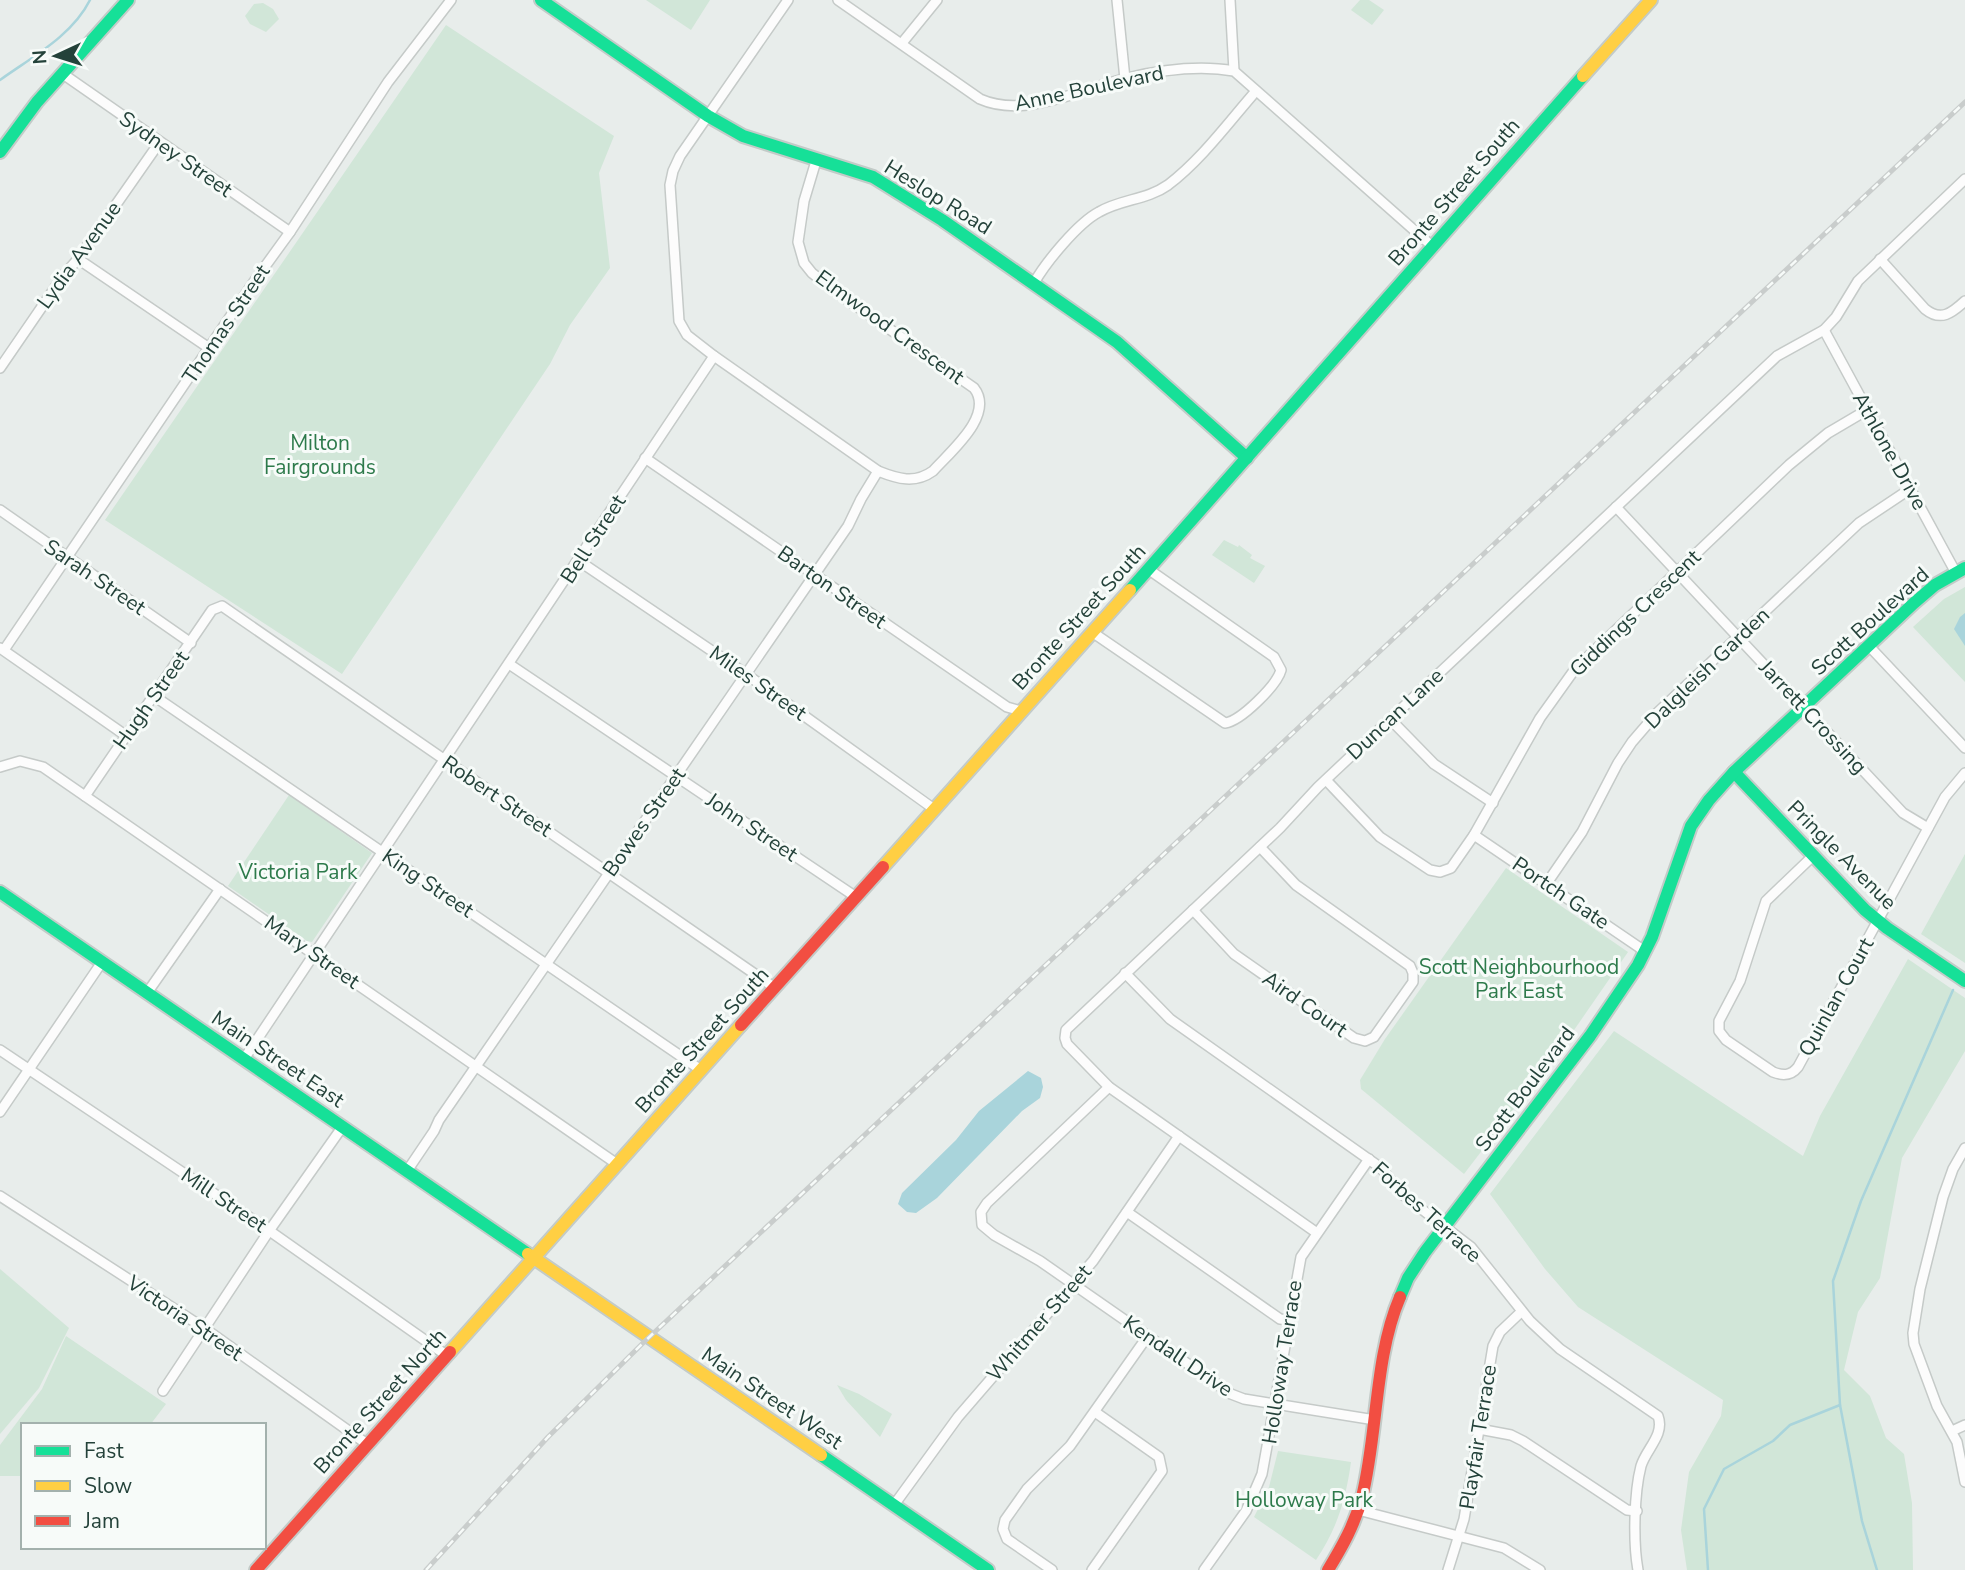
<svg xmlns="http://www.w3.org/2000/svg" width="1965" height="1570" viewBox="0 0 1965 1570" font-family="'Nunito Sans',sans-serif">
<rect width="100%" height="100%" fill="#e8edeb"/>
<g fill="#d1e6d8">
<path d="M646,0H710L691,30Z"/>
<path d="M1360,0H1369L1384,10L1372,25L1351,10Z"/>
<path d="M263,3L273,9L279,19L266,32L250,24L245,16L254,4Z"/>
<path d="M446,25L614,136L599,173L610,268L570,325L550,364L342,674L105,520Z"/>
<path d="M1224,540L1238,547L1239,545L1252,555L1250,558L1265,566L1254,583L1212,555Z"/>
<path d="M1965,587V682L1913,627L1944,599Z"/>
<path d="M289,795L372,853L312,942L307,941L228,886Z"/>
<path d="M1965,854V963L1921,934Z"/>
<path d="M1506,868L1628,952L1572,1033L1464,1174L1361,1089L1360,1080L1385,1039Z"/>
<path d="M1908,959L1965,998V1051L1902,1158L1880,1278L1858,1312L1844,1370L1870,1396L1886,1438L1904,1454L1912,1503L1913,1570H1687L1681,1530L1689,1472L1721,1416L1723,1400L1578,1307L1545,1269L1490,1194L1614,1031L1803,1156L1820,1116Z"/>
<path d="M0,1269L69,1328L39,1388L0,1434Z"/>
<path d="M66,1336L166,1404L150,1425H23V1476H0V1445L42,1389Z"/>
<path d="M837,1385L859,1394L892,1414L880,1437L846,1400Z"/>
<path d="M1278,1451L1351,1462C1346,1499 1337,1529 1316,1560L1254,1517L1269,1487Z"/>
</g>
<g fill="#a9d4db">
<path d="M1965,613V646L1954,629L1960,617Z"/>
<path d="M1028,1071L1041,1078L1043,1087L1040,1098L1022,1111L937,1198L916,1213L907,1212L898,1204L902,1193L956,1140L979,1111Z"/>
</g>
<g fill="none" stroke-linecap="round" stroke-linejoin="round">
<g stroke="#a9d4db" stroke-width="2.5">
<path d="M0,80C32,57 72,36 90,0"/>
<path d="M1708,1570L1704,1509L1724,1469L1773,1441L1790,1425L1840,1405"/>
<path d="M1877,1570L1862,1521L1840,1405L1833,1281L1861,1201L1953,990"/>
</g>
<g stroke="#c5cac8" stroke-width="12">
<g id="street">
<path d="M788,0L680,156L673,171L670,185L679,321L687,335L714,356L878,471C898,479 915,484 933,471C951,451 995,415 974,388L835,291L812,273L804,263L798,242L804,201L816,161"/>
<path d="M838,0L980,99C1025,119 1081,89 1127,78C1161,70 1199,65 1234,71L1432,246"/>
<path d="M1117,0L1125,79"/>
<path d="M1230,0L1234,71"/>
<path d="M902,43L937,0"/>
<path d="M63,74L290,232"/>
<path d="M78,259L209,348"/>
<path d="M1880,259L1925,309C1941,322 1952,313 1965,301"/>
<path d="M1034,283C1046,262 1078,223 1099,212C1121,199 1147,200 1168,185C1202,159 1228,123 1256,91"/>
<path d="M1824,330L1956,573"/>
<path d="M0,368L63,276L78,259L159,143"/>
<path d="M645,458L1007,707L1021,711"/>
<path d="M1616,507L1903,813L1928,828"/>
<path d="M0,510L191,643"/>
<path d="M579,561L746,674L934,809"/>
<path d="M1092,632L1225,723C1241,721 1277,685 1281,670L1274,657L1148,569"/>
<path d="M1869,646L1965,748"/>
<path d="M0,648L125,735"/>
<path d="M4,650L253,283L290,232L388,82L451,0"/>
<path d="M509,664L856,897"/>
<path d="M154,696L701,1070"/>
<path d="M1390,719L1434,764L1493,803"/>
<path d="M0,767L20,761L43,767L617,1164"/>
<path d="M1326,780L1380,837L1430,870L1440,872L1451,868L1474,835L1540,718L1575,669L1789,465L1828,433L1867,410"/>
<path d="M85,796L212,610L222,606L775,988"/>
<path d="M1474,835L1646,952"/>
<path d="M1814,855L1766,901L1740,981L1719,1021V1031L1726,1040L1773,1072C1783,1076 1791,1076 1798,1067L1945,797L1965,773"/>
<path d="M1547,883L1582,832L1618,763L1632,742L1657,713L1859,523L1910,489"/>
<path d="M1193,910L1234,954L1354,1038L1365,1041L1374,1037L1413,982V973L1410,966L1296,885L1260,847"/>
<path d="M1125,973L1170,1019L1381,1168L1402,1194L1471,1247L1530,1321L1560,1349L1658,1416C1665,1435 1646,1449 1641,1466C1634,1493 1633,1543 1638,1570"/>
<path d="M147,993L220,889"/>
<path d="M0,1050L264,1227L446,1355"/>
<path d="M244,1059L714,356"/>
<path d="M1109,1087L987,1203L981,1212L982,1225L994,1235L1040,1261L1231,1394L1244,1399L1375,1420"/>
<path d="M0,1112L102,962"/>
<path d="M1965,1148L1953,1169L1943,1197L1920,1289L1913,1333L1914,1344L1937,1406L1957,1442L1965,1482"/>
<path d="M407,1171L434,1131L439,1120L848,526L861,499L878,471"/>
<path d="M0,1196L204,1328L367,1444"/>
<path d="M1127,1212L1280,1319L1289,1320"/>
<path d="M1317,1233L1109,1087L1067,1044L1065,1038L1066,1030L1280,828L1318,787L1777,356L1824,330L1836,317L1858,281L1965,179"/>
<path d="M163,1391L269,1231L343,1126"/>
<path d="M1479,1429L1511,1435L1523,1441L1627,1510L1637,1511"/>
<path d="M1952,1431L1965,1425"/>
<path d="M894,1505L958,1417L1093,1261L1179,1136"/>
<path d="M1358,1510L1504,1548L1540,1570"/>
<path d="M1052,1570L1007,1539L1003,1529L1005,1520L1027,1489L1070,1446L1147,1337"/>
<path d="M1092,1570L1162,1471L1159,1457L1095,1412"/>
<path d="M1204,1570L1246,1511L1262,1474L1301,1257L1369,1159"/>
<path d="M1448,1570L1464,1519L1493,1346L1500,1332L1521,1312"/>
</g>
</g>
<g stroke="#c3cbc8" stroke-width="16">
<g id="fast">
<path d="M541,0L708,116L743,136L873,177L942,220L1117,342L1247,458"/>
<path d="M0,152L37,102L128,0"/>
<path d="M1130,590L1583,76"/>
<path d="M1734,772L1865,910L1887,928L1965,981"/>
<path d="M0,892L528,1254"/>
<path d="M1400,1297L1408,1278L1425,1252L1590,1036L1638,965L1652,937L1691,826L1709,800L1734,772L1914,603L1935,585L1965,568"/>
<path d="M821,1455L988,1570"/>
</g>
</g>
<g stroke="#c3cbc8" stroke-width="16">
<g id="slow">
<path d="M1583,76L1651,0"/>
<path d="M883,867L1130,590"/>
<path d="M528,1254L821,1455"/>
<path d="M450,1352L741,1025"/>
</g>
</g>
<g stroke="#c3cbc8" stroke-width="16">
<g id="jam">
<path d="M741,1025L883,867"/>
<path d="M256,1570L450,1352"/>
<path d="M1328,1570C1342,1547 1355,1524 1362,1497C1378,1433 1374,1358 1400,1297"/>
</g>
</g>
<use href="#street" stroke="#fcfcfc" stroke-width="9"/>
<use href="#fast" stroke="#16e098" stroke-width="12"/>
<use href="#slow" stroke="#ffcf43" stroke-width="12"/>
<use href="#jam" stroke="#f24e42" stroke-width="12"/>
<g stroke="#c9cdcc" stroke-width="5">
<path id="rail" d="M426,1570L548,1437L643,1343L1965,102"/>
</g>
<use href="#rail" stroke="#f7fbf9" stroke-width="2.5" stroke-dasharray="8" stroke-linecap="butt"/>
</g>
<g text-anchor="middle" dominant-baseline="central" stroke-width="6" stroke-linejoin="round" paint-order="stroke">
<g font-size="21" fill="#24423a" stroke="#f7fbf9">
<text transform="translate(1089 88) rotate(-12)">Anne Boulevard</text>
<text transform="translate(176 154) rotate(35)">Sydney Street</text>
<text transform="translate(1454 192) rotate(-49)">Bronte Street South</text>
<text transform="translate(938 197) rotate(32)">Heslop Road</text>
<text transform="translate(79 255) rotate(-54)">Lydia Avenue</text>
<text transform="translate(226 324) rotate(-56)">Thomas Street</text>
<text transform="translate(890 327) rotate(36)">Elmwood Crescent</text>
<text transform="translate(1890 451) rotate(61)">Athlone Drive</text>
<text transform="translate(593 539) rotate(-57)">Bell Street</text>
<text transform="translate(95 577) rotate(34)">Sarah Street</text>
<text transform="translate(832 587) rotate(35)">Barton Street</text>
<text transform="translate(1635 613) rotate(-44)">Giddings Crescent</text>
<text transform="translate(1079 617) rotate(-48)">Bronte Street South</text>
<text transform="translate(1870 621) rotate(-42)">Scott Boulevard</text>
<text transform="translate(1707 668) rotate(-44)">Dalgleish Garden</text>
<text transform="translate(758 683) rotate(35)">Miles Street</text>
<text transform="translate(151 700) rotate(-55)">Hugh Street</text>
<text transform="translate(1395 714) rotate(-43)">Duncan Lane</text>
<text transform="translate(1813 717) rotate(47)">Jarrett Crossing</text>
<text transform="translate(497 796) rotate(34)">Robert Street</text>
<text transform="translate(644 822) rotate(-55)">Bowes Street</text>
<text transform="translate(752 827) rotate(34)">John Street</text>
<text transform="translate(1842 855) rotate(45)">Pringle Avenue</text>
<text transform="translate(428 883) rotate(34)">King Street</text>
<text transform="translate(1561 893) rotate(34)">Portch Gate</text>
<text transform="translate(312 952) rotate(35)">Mary Street</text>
<text transform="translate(1836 997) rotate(-61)">Quinlan Court</text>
<text transform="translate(1305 1004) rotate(35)">Aird Court</text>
<text transform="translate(702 1040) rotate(-48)">Bronte Street South</text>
<text transform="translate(278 1059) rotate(34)">Main Street East</text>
<text transform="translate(1525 1089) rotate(-53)">Scott Boulevard</text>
<text transform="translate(224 1200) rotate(34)">Mill Street</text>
<text transform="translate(1427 1212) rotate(42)">Forbes Terrace</text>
<text transform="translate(185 1318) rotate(34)">Victoria Street</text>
<text transform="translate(1039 1323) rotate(-49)">Whitmer Street</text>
<text transform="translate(1178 1356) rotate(34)">Kendall Drive</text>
<text transform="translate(1282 1362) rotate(-81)">Holloway Terrace</text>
<text transform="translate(772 1398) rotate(34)">Main Street West</text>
<text transform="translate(380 1401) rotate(-48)">Bronte Street North</text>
<text transform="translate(1478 1437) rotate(-81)">Playfair Terrace</text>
</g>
<g font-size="21" fill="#2d7a4b" stroke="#f7fbf9">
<text x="320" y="443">Milton<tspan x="320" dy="24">Fairgrounds</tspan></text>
<text x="298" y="872">Victoria Park</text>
<text x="1519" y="967">Scott Neighbourhood<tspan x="1519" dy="24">Park East</tspan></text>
<text x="1304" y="1500">Holloway Park</text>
</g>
</g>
<rect x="21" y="1423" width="245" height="126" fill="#f7fbf9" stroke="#a3b1ad" stroke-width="2"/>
<rect x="35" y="1446" width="35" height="10" fill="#16e098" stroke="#a3b1ad" stroke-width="2"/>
<text x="84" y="1458" font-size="21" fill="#24423a">Fast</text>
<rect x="35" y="1481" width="35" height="10" fill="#ffcf43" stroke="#a3b1ad" stroke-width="2"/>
<text x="84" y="1493" font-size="21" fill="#24423a">Slow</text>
<rect x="35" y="1516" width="35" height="10" fill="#f24e42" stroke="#a3b1ad" stroke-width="2"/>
<text x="84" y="1528" font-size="21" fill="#24423a">Jam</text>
<g transform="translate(56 56) rotate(266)" stroke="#f7fbf9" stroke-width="5" paint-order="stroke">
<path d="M0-5L12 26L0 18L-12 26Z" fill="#24423a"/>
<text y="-10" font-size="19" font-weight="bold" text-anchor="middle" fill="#24423a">N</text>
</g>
</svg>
